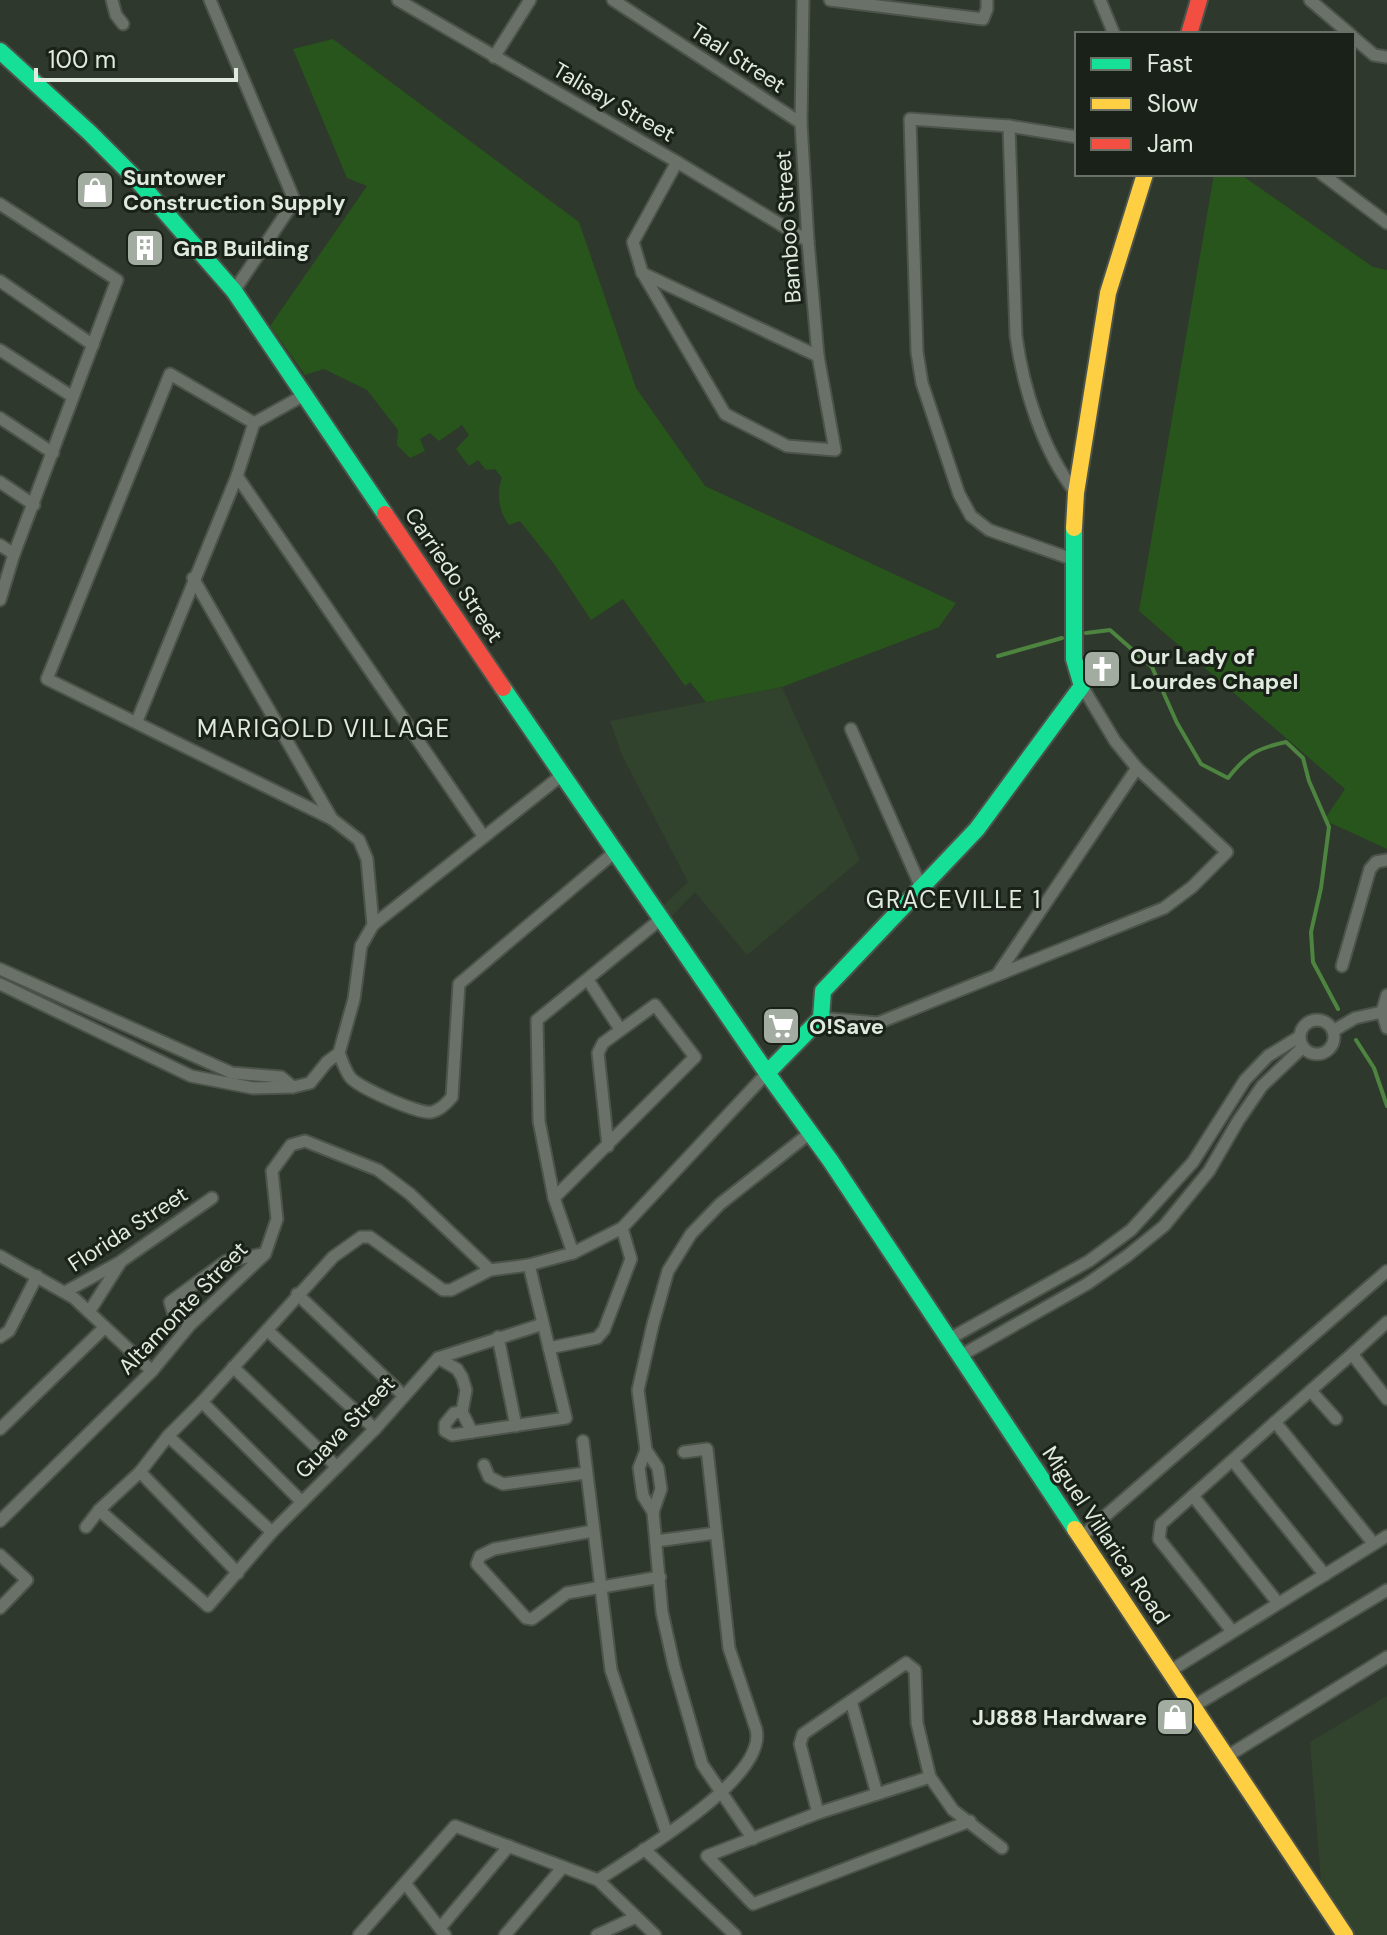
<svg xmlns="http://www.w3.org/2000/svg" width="1387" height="1935" viewBox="0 0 1387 1935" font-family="'DM Sans',sans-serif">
<rect width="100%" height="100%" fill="#2f382c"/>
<g fill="#31432c">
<path d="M782,687L860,860L747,955L695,892L671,917L663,906L688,882L622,755L610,721Z"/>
<path d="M1387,1696V1935H1352L1322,1894L1310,1742Z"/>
</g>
<g fill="#27551b">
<path d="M333,39L579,222L636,388L705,486L956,603L939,627L782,687L706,702L690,682L685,686L623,599L591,620L554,564L520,521L509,525C499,512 496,493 502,478L495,469L486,470L478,460L469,466L456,449L469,435L462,425L439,441L430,433L420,439L425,451L410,458L397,445L398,430L367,390L324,369L305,375L270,326L367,186L347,178L293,49Z"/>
<path d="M1214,174H1240L1373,267L1387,270V849L1324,820L1345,789L1139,611Z"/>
</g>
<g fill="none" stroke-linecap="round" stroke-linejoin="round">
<g stroke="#4d843f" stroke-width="4">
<path d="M1086,633L1110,630L1152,667L1177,723L1201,764L1228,778C1246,755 1257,748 1286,742L1303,758L1309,781L1329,827L1321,888L1311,932L1313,962L1338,1009"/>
<path d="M998,656L1062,638"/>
<path d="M1356,1040L1374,1068L1387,1106"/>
</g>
<g stroke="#4c534a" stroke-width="15">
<g id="street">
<path d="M112,0L116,15L123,24"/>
<path d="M210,0L293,197L289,209L234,291"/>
<path d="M398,0L677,162L808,241"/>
<path d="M613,0L801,123"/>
<path d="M830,0L983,19L987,9V0"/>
<path d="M1100,0L1114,34"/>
<path d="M1310,0L1350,34"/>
<path d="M1353,37L1374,55L1387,57"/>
<path d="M494,57L530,0"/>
<path d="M1009,126L1016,336C1023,388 1043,452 1076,493"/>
<path d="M677,162L633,242L642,272L725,414L787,446L835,450L818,356L808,241L801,123L803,0"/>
<path d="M1322,174L1387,223"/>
<path d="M0,204L117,280L14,554L0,600"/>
<path d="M642,273L818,356"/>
<path d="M0,281L93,345"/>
<path d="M0,350L73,397"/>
<path d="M0,418L53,453"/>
<path d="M254,423L170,374L47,679L332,819L359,840L367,859L373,925"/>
<path d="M237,476L484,837"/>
<path d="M0,482L34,505"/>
<path d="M0,545L14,554"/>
<path d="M1072,559L989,530L971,516L959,494L922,383L917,352L910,119L1009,126L1077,137"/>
<path d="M193,578L332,819"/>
<path d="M137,721L237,476L254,423L306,394"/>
<path d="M851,729L921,887"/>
<path d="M1342,966L1370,869L1376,862L1387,860"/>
<path d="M0,969L232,1073L281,1077L293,1087L310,1083L327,1062L339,1053L354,999L361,946L373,925L562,775"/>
<path d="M997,975L1137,768"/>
<path d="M588,980L620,1029"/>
<path d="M0,984L191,1076L253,1088L293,1087"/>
<path d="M1387,995L1382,1012L1387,1028"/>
<path d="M821,1018L878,1023L1164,908L1192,887L1227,852L1137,768L1115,741L1082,686"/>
<circle cx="1317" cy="1037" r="17"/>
<path d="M1333,1031L1355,1018L1382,1012"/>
<path d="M339,1053C342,1061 345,1070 350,1077C357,1087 420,1115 432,1112C440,1110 447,1103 452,1097L459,984L616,851"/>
<path d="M554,1198L695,1057L655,1005L603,1043L598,1053L608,1146"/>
<path d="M573,1253L554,1198L539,1121L537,1020L662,918"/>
<path d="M0,1256L74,1298L152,1371"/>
<path d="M65,1292L120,1262L212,1198"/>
<path d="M297,1294L404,1396"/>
<path d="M89,1312L120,1263"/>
<path d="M190,1325L173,1312L170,1302L226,1261L263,1254"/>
<path d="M267,1330L375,1429"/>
<path d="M0,1337L9,1331L37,1276"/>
<path d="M498,1337L516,1426"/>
<path d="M949,1339L1089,1261L1131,1230L1193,1162L1245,1080L1268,1056L1299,1037"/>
<path d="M549,1348L597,1338L604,1330L631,1259L622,1228"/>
<path d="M1352,1354L1387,1322"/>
<path d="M960,1356L1087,1284L1127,1256L1164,1226L1209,1171L1238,1121L1262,1086L1303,1047"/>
<path d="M438,1358L457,1369L462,1377L466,1390L462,1412L472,1432"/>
<path d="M233,1367L337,1467"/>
<path d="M1311,1391L1336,1419"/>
<path d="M202,1402L302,1502"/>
<path d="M462,1412L454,1413L445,1424V1431L452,1435L566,1418L529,1265"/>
<path d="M0,1429L105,1327"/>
<path d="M168,1436L272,1532"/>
<path d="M583,1441L611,1670L667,1834"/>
<path d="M646,1450L639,1468L643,1496L653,1512L662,1612L674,1666L702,1764L753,1839"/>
<path d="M1233,1461L1325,1575"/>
<path d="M484,1465L489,1477L503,1484L586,1473"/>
<path d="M140,1472L238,1573"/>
<path d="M1193,1496L1278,1603"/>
<path d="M99,1510L208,1606L272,1532L375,1429L438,1358L543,1324"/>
<path d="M653,1512L661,1489L658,1468L646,1450L638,1390L653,1324L668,1271L691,1234L720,1204L810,1133"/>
<path d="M0,1521L152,1371L190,1325L265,1254L277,1219L272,1171L291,1145L305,1141L378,1170L410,1194L490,1270L529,1265L573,1253L622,1228L767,1073"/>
<path d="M86,1527L99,1510L140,1472L168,1436L202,1402L333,1257L361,1237H370L443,1290H451L490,1270"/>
<path d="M593,1531L494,1549L480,1556L477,1564L526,1618L532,1619L567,1593L660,1577"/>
<path d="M1081,1537L1387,1271"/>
<path d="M656,1541L716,1533"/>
<path d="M1374,1544L1275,1422L1352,1354L1387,1399"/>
<path d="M0,1555L27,1580L0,1608"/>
<path d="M1232,1631L1159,1539L1161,1524L1275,1422"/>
<path d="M1170,1671L1387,1536"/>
<path d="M851,1701L877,1794"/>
<path d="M1194,1706L1387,1590"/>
<path d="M1226,1757L1387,1657"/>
<path d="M930,1777L818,1813L707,1856L753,1904L970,1821"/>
<path d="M818,1813L800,1744L803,1734L906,1663L915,1670L917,1723L930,1777L953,1810L1002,1848"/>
<path d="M644,1849L735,1935"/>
<path d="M598,1880C635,1855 769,1778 756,1729L729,1648L707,1449L684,1452"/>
<path d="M405,1883L445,1935"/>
<path d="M440,1928L509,1846"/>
<path d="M359,1935L455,1826L598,1880L655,1935"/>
<path d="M505,1935L563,1867"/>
<path d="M597,1935L636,1917"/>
</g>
</g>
<g stroke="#4c534a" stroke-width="20">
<g id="fast">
<path d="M0,51L90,133L138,181L234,291L385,514"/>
<path d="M503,688L767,1073L830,1160L1075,1529"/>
<path d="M767,1073L821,1018L823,991L977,829L1082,686L1074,659V528"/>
</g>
</g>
<g stroke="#4c534a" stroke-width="20">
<g id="slow">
<path d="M1074,528L1076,493L1108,293L1145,174"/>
<path d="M1075,1529L1345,1935"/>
</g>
</g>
<g stroke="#4c534a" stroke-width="20">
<g id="jam">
<path d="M1189,34L1199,0"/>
<path d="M385,514L503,688"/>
</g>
</g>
<use href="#street" stroke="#6a7168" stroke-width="11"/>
<use href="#fast" stroke="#16e098" stroke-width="16"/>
<use href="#slow" stroke="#ffcf43" stroke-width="16"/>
<use href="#jam" stroke="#f24e42" stroke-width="16"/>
</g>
<defs>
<g id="shop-square" transform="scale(2)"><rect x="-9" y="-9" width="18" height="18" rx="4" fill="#a2aca0" stroke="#1a2118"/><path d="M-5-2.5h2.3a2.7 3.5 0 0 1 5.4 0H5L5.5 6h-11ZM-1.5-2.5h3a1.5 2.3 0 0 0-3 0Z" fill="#fff"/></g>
<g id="building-square" transform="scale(2)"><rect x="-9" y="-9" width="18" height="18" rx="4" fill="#a2aca0" stroke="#1a2118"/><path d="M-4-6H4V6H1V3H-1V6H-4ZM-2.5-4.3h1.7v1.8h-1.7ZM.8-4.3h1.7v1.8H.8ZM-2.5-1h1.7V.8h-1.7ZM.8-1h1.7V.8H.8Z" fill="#fff"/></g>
<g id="church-square" transform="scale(2)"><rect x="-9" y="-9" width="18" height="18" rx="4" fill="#a2aca0" stroke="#1a2118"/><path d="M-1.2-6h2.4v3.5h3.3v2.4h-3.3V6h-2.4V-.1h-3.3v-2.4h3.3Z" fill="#fff"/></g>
<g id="supermarket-square" transform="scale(2)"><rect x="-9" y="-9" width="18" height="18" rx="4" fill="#a2aca0" stroke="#1a2118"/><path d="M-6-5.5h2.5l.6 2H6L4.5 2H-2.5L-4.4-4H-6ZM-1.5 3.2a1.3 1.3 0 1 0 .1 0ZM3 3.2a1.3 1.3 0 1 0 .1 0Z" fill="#fff"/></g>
</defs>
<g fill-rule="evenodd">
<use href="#shop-square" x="95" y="190"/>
<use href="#building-square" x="145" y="248"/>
<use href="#church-square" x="1102" y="669"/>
<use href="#supermarket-square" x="781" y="1026"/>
<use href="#shop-square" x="1175" y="1717"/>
</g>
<g text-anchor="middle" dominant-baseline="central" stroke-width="6" stroke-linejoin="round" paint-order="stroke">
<g font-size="22" fill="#e0eade" stroke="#1a2118">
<text transform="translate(738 58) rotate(33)">Taal Street</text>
<text transform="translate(614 102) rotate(30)">Talisay Street</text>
<text transform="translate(788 227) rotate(-94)">Bamboo Street</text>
<text transform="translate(454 575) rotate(56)">Carriedo Street</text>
<text transform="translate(128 1229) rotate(-33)">Florida Street</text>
<text transform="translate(183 1308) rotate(-46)">Altamonte Street</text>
<text transform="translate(345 1427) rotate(-46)">Guava Street</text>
<text transform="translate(1106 1535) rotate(56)">Miguel Villarica Road</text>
</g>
<g font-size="22" font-weight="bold" fill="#e0eade" stroke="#1a2118" text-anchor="start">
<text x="123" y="177">Suntower<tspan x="123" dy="25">Construction Supply</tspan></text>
<text x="173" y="248">GnB Building</text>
<text x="1130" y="656">Our Lady of<tspan x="1130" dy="25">Lourdes Chapel</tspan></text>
<text x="809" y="1026">O!Save</text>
<text x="1147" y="1717" text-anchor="end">JJ888 Hardware</text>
</g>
<g font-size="24" letter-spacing="2" fill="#e0eade" stroke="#1a2118">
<text x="324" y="728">MARIGOLD VILLAGE</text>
<text x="954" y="899">GRACEVILLE 1</text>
</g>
</g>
<rect x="1075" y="32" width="280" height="144" fill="#1a2118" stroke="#697167" stroke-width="2"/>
<rect x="1091" y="58" width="40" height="12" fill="#16e098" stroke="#697167" stroke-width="2"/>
<text x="1147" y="72" font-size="24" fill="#e0eade">Fast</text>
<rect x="1091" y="98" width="40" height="12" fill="#ffcf43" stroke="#697167" stroke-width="2"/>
<text x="1147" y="112" font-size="24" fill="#e0eade">Slow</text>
<rect x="1091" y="138" width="40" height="12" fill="#f24e42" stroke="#697167" stroke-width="2"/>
<text x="1147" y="152" font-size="24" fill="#e0eade">Jam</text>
<path d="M36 68v12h200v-12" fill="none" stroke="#e0eade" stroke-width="4"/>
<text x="48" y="68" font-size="24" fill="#e0eade" stroke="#1a2118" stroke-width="6" paint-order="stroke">100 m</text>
</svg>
